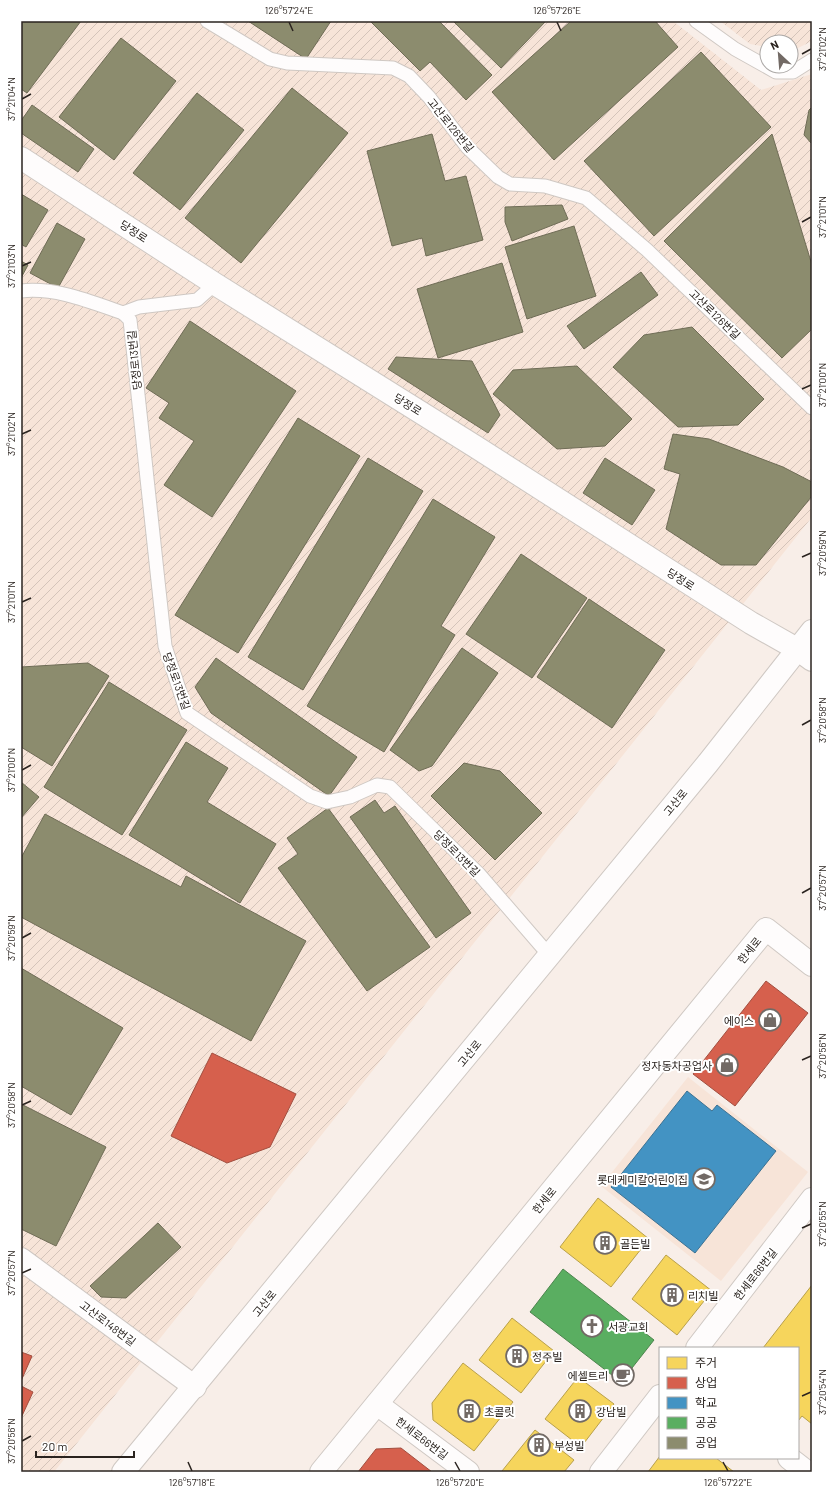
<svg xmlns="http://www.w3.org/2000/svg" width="833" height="1493" viewBox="0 0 833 1493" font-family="Barlow,'Noto Sans KR',sans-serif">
<defs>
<pattern id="industrial-furrows" width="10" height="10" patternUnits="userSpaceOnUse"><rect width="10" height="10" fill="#f7e4d8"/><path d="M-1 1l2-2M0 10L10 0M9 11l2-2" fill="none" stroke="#d4c3b9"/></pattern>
</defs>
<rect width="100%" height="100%" fill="#f8eee8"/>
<path fill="#f7e4d8" d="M688,1077L808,1172L721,1281L601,1186Z"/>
<g fill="url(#industrial-furrows)">
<path d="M21,21H673L761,90L812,74V517L54,1472H21Z"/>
<path d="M720,21H812V41L792,51L791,42H767V47L750,44Z"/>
</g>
<g fill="#f6d55c" stroke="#b9a04a">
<path d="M598,1198L649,1239L611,1287L560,1247Z"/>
<path d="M666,1255L712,1291L677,1335L632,1299Z"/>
<path d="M812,1285V1424L802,1416L798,1421V1348H763Z"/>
<path d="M512,1318L554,1351L521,1393L479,1360Z"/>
<path d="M463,1363L513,1402L474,1451L433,1420L432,1403Z"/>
<path d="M578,1377L614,1404L581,1447L545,1419Z"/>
<path d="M535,1430L574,1460L564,1472H503L502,1471Z"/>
<path d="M660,1456V1458H716L734,1472H648Z"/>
</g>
<g fill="#d6604d" stroke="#a24e3f">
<path d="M766,981L808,1013L735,1106L693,1074Z"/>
<path d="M212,1053L296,1094L270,1147L227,1163L171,1136Z"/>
<path d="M21,1352L32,1356L21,1381Z"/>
<path d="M21,1386L33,1392L21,1418Z"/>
<path d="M401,1448L432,1472H358L376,1449Z"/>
</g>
<path fill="#4393c3" stroke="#3c7192" d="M687,1091L712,1111L717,1105L776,1151L695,1253L611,1187Z"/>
<path fill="#5aae61" stroke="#4c844d" d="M563,1269L654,1340L621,1382L530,1312Z"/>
<g fill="#8c8c6e" stroke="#6f6c56">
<path d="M21,21H81L27,93L21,89Z"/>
<path d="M248,21H331L306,59Z"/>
<path d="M370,21H439L492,75L466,100L430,62L420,71Z"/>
<path d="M453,21H546L501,68Z"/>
<path d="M571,21H655L678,47L554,160L492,92Z"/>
<path d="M121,38L176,81L114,160L59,117Z"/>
<path d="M701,52L771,127L654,236L584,161Z"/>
<path d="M292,88L348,133L241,263L185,218Z"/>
<path d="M197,93L244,130L180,210L133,173Z"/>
<path d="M32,105L94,149L78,172L21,133V121Z"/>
<path d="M812,107V144L804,135L809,110Z"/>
<path d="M432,134L445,181L466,176L483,240L426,256L422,238L392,246L367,151Z"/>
<path d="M772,134L812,265V329L782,358L664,241Z"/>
<path d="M21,194L48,210L26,247L21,244Z"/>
<path d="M562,205L568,219L512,241L505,222V207Z"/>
<path d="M57,223L85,239L58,288L30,273Z"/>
<path d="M574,226L596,296L527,319L505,247Z"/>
<path d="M21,261L28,265L21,278Z"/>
<path d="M502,263L523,332L438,358L417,289Z"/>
<path d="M641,272L658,295L584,349L567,326Z"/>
<path d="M190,321L296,391L212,517L164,485L194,441L159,418L169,403L146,388Z"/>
<path d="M692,327L764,399L738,425L678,427L613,367L644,335Z"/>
<path d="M396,357L472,361L500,415L488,433L388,369Z"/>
<path d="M577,366L632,419L605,446L557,449L493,394L513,370Z"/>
<path d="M298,418L360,456L238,653L175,615Z"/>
<path d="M673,434L709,439L783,467L812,482V496L756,565H721L666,529L680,474L664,469Z"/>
<path d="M368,458L423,491L303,690L248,657Z"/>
<path d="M605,458L655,490L632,525L583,493Z"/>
<path d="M433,499L495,537L441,626L455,635L384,752L307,706Z"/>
<path d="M521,554L587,598L532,678L466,634Z"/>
<path d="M589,599L665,650L612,728L537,677Z"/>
<path d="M462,648L498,673L432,766L419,771L390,750Z"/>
<path d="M216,658L357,757L329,796L211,713L195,687Z"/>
<path d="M88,663L109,676L52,766L21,747V667Z"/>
<path d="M109,682L187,730L122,835L44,787Z"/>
<path d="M186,742L228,768L207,802L276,844L240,903L129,835Z"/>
<path d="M464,763L500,771L542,813L495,860L431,796Z"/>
<path d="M21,782L39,797L21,818Z"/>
<path d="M375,800L384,813L395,806L471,913L436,938L350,817Z"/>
<path d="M328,808L430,947L367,991L278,868L298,854L287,838Z"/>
<path d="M45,814L181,887L186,876L306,941L251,1041L21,917V858Z"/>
<path d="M21,968L123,1028L71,1115L21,1086Z"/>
<path d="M21,1104L106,1147L56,1246L21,1229Z"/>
<path d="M158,1223L181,1247L126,1298L101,1297L90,1286Z"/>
</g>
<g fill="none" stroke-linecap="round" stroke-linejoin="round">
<g stroke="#cfc8c3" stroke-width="15">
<g id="service">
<path d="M207,21L270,59L287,63L393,68L409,76L429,97L467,147L498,177L510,184L545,186L586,198L647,250L812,408"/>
<path d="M696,21L735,49L776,72H793L812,60"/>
<path d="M215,284L197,300L139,307L123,313L130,320L165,646L187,713L310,796L327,802L350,797L377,785L390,787L479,874L549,955"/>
<path d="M21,291C56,287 91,302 123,313"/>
</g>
</g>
<g stroke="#cfc8c3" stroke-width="24">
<g id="minor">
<path d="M21,1259L195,1387"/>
<path d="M697,1348L812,1199"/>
<path d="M377,1404L468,1472"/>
<path d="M789,1458L807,1472"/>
<path d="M321,1472L766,929L812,965"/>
<path d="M601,1472L660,1396"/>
</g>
</g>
<g stroke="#cfc8c3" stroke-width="24">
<g id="tertiary">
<path d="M21,158L215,284L476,447L751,623L797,649L812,660"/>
<path d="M123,1472L708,763L812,631"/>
</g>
</g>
<use href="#service" stroke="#fefcfc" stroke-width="13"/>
<use href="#minor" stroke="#fefcfc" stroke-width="22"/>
<use href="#tertiary" stroke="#fefcfc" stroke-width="22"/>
</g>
<path fill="none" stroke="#2a231f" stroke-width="1.5" d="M289,22L293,31M557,22L561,31M802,54L811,49M22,99L31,94M802,222L811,217M22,266L31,262M802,389L811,385M22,434L31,430M802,557L811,553M22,602L31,598M802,725L811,720M22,770L31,765M802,893L811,888M22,938L31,933M802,1060L811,1056M22,1105L31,1101M802,1228L811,1224M22,1273L31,1269M802,1396L811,1392M22,1441L31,1436M188,1462L192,1471M455,1462L460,1471M723,1462L728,1471"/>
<defs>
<g id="shop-ring" transform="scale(1.15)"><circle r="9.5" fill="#fff" stroke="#726a65" stroke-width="1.5"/><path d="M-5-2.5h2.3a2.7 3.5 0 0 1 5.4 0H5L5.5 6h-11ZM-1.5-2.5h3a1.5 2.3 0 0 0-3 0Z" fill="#726a65"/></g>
<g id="school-ring" transform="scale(1.15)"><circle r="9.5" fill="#fff" stroke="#726a65" stroke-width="1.5"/><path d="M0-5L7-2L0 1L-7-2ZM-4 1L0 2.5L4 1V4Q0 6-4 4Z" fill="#726a65"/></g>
<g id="building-ring" transform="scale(1.15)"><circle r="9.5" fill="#fff" stroke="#726a65" stroke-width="1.5"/><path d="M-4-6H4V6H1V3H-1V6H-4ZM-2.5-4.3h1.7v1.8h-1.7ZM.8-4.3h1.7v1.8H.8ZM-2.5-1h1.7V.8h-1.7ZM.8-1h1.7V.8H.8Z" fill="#726a65"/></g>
<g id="church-ring" transform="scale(1.15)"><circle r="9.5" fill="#fff" stroke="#726a65" stroke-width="1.5"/><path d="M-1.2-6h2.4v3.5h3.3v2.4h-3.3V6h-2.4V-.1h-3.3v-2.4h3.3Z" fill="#726a65"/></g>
<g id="cafe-ring" transform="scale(1.15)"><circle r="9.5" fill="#fff" stroke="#726a65" stroke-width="1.5"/><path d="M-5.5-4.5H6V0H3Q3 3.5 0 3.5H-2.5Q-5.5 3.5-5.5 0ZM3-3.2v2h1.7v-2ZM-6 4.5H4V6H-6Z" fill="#726a65"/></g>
</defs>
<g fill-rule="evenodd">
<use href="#shop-ring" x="770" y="1020"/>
<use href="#shop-ring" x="727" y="1065"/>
<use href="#school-ring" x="704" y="1179"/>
<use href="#building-ring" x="605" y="1243"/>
<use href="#building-ring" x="672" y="1295"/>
<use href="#church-ring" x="592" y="1326"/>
<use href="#building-ring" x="517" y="1356"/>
<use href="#cafe-ring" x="623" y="1375"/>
<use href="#building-ring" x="469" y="1411"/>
<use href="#building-ring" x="580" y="1411"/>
<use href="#building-ring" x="539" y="1445"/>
</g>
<g text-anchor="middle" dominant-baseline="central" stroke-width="4" stroke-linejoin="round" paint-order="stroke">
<g font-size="11" fill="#2a231f" stroke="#fff">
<text transform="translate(451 125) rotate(51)">고산로126번길</text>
<text transform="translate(134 231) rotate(33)">당정로</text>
<text transform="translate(715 314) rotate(44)">고산로126번길</text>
<text transform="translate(134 360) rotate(-96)">당정로13번길</text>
<text transform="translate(408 404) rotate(32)">당정로</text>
<text transform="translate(681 579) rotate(33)">당정로</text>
<text transform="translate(177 681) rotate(70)">당정로13번길</text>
<text transform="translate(675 802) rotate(-51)">고산로</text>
<text transform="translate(457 853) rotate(45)">당정로13번길</text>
<text transform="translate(749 950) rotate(-51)">한세로</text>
<text transform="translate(469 1053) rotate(-51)">고산로</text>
<text transform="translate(544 1200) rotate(-51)">한세로</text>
<text transform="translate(755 1274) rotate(-52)">한세로66번길</text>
<text transform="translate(264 1303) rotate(-51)">고산로</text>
<text transform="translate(108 1323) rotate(37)">고산로148번길</text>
<text transform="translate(422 1438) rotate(37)">한세로66번길</text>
</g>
<g font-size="11" fill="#2a231f" stroke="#fff" text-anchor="start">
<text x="754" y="1020" text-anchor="end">에이스</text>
<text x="712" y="1065" text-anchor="end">정자동차공업사</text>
<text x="688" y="1179" text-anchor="end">롯데케미칼어린이집</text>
<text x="620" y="1243">골든빌</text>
<text x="688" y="1295">리치빌</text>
<text x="608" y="1326">서광교회</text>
<text x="532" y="1356">정주빌</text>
<text x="608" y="1375" text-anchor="end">에셀트리</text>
<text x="484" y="1411">초콜릿</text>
<text x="596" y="1411">강남빌</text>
<text x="554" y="1445">부성빌</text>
</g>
</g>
<rect width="833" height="1493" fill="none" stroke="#ffffff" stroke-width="44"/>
<rect x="659" y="1347" width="140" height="112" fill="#ffffff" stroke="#aaa7a5"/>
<rect x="667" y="1357" width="20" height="12" fill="#f6d55c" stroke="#aaa7a5"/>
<text x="695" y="1367" font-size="12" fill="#2a231f">주거</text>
<rect x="667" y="1377" width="20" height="12" fill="#d6604d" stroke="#aaa7a5"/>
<text x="695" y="1387" font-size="12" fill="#2a231f">상업</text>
<rect x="667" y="1397" width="20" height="12" fill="#4393c3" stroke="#aaa7a5"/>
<text x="695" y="1407" font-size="12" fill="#2a231f">학교</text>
<rect x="667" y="1417" width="20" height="12" fill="#5aae61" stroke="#aaa7a5"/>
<text x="695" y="1427" font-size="12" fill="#2a231f">공공</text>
<rect x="667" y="1437" width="20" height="12" fill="#8c8c6e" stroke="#aaa7a5"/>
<text x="695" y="1447" font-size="12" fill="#2a231f">공업</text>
<g transform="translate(779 54) rotate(334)"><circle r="19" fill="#ffffff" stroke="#aaa7a5"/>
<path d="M0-3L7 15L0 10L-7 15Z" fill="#726a65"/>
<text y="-6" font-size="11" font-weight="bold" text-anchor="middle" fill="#2a231f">N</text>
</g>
<path d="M36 1451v6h98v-6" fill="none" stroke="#2a231f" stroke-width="2"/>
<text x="42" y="1451" font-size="12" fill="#2a231f" stroke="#ffffff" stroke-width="3" paint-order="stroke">20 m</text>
<rect x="22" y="22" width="789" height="1449" fill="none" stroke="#2a231f" stroke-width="1.5"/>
<g font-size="10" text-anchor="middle" fill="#2a231f">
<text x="289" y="14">126°57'24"E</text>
<text x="557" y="14">126°57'26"E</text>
<text transform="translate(822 49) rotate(-90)" y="4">37°21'02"N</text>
<text transform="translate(11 99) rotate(-90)" y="4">37°21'04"N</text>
<text transform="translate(822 217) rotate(-90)" y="4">37°21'01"N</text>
<text transform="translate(11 266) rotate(-90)" y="4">37°21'03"N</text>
<text transform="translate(822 385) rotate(-90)" y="4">37°21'00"N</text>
<text transform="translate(11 434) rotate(-90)" y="4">37°21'02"N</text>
<text transform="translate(822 553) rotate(-90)" y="4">37°20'59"N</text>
<text transform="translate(11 602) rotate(-90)" y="4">37°21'01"N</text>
<text transform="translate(822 720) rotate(-90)" y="4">37°20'58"N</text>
<text transform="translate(11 770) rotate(-90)" y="4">37°21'00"N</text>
<text transform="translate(822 888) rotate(-90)" y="4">37°20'57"N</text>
<text transform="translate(11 938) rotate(-90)" y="4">37°20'59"N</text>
<text transform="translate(822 1056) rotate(-90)" y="4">37°20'56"N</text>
<text transform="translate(11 1105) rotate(-90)" y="4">37°20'58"N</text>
<text transform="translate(822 1224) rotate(-90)" y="4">37°20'55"N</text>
<text transform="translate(11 1273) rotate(-90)" y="4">37°20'57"N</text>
<text transform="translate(822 1392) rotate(-90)" y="4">37°20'54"N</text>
<text transform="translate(11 1441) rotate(-90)" y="4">37°20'56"N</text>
<text x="192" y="1486">126°57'18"E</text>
<text x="460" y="1486">126°57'20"E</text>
<text x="728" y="1486">126°57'22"E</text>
</g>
</svg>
